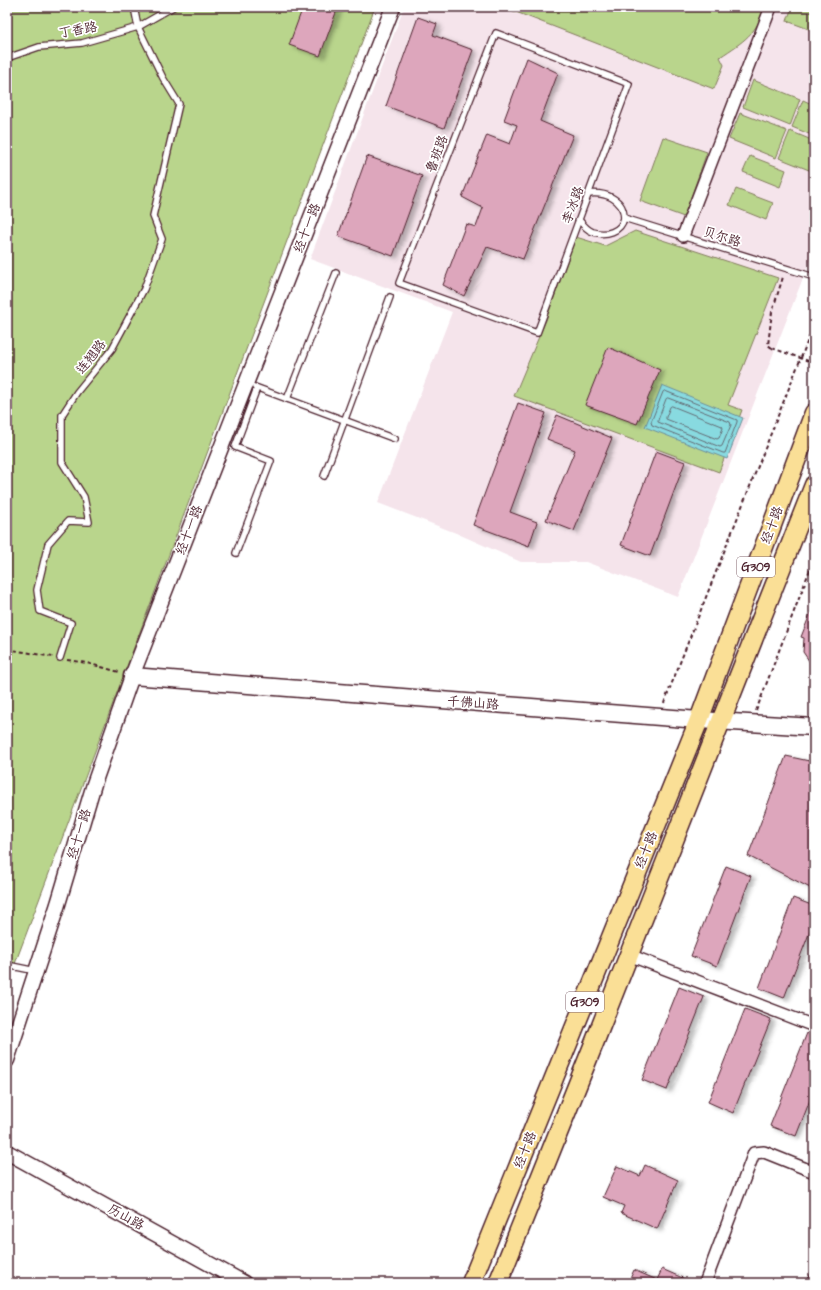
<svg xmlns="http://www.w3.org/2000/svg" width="821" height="1290" viewBox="0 0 821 1290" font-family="'Architects Daughter','LXGW WenKai TC',sans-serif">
<defs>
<filter id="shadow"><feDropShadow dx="4.5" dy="2.5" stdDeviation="2" flood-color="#0004"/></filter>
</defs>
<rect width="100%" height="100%" fill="#fff"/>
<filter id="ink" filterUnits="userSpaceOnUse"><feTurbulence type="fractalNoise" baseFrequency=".025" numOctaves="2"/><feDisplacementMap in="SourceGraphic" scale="8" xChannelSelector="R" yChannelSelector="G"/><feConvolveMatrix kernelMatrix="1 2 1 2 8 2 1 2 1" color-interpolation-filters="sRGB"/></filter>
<g filter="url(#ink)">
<path fill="#f5e4eb" d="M404,7H814V250L678,597L586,562H521L456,533L378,503L452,312L310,259Z"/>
<g fill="#b9d58c" stroke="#827a5c">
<path d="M7,7H375L7,985Z"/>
<path d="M503,7H766C755,35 744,41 720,57L724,65L714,89Z"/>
<path d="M792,7H814V31L787,21Z"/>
<path d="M753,80L800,99L790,126L743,107Z"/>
<path d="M803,100L814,105V136L792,127Z"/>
<path d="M740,113L787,131L776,158L729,139Z"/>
<path d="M790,131L814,141V172L779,158Z"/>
<path d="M663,137L707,152L684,217L640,201Z"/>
<path d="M750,156L786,170L780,187L743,172Z"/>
<path d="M736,189L773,203L766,220L729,205Z"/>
<path d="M635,231L778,278L728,405L742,410L719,472L514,396L546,320L576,237L605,246Z"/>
</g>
<path fill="#88dae0" stroke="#6f8f98" d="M662,385L743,418L727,459L645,427Z"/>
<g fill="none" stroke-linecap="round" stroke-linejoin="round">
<g stroke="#636a73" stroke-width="1">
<path d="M665,391L737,420V422L725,453H723L652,425L651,422L663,392Z"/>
<path d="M668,398L730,422L731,425L722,446L720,447L658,422V420L666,399Z"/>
<path d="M672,406L722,426L723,428L719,438L717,439L666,419V417L670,407Z"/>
</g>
</g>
<g fill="#dda6bc" stroke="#4a1f2b" filter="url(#shadow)">
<path d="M303,7H338L320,56L289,45Z"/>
<path d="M418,17L437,24L433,35L473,50L444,128L386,106Z"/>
<path d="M527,58L558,73L540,121L573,135L523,259L487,247L464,296L443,285L466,224L476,227L483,208L462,197L487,135L510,144L517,125L504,120Z"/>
<path d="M367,156L422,176L393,256L338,236Z"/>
<path d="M608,347L660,370L637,424L585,405Z"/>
<path d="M518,403L546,413L510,512L537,522L529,546L473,525Z"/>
<path d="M557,415L612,438L574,531L546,520L575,450L547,439Z"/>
<path d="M656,451L685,462L650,556L621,545Z"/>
<path d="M814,604V668L803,652L804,638L801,637Z"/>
<path d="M786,756L814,762V890L748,856Z"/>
<path d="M726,866L751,876L717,966L691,956Z"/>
<path d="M793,898L814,906V921L784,998L759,988Z"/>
<path d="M679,987L704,997L667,1090L642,1080Z"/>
<path d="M745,1009L771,1019L733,1113L708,1102Z"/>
<path d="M807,1033L814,1035V1090L796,1136L770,1126Z"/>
<path d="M645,1165L678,1180L657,1229L621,1213L624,1206L603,1197L617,1166L640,1176Z"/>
<path d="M814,1264V1283H807Z"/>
<path d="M662,1269L694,1283H628L634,1270L657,1280Z"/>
</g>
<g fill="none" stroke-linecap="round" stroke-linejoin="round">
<g stroke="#4a1f2b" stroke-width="8">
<g id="service">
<path d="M496,33L629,84L537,333L399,283Z"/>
<path d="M7,58L39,47L82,43L138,27L173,7"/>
<path d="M588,194C604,192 624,198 624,218"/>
<path d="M579,220C583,225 587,230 593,232C606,236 621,232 624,218L814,277"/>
<path d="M255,387L395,439"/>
<path d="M287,399L336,273"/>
<path d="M324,476L390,297"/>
<path d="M236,553L271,461L235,447L257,388"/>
<path d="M60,658L71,623L40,611L37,590L48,544L68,521L89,522L84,497L62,462V415L77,392L112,349L144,289L162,239L153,216L179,104L163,78L138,27L134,7"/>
<path d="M7,965L36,971"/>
</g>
</g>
<g stroke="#4a1f2b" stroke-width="14">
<g id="minor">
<path d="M683,236L771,7"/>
<path d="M629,955L814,1026"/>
<path d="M705,1283L754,1153L764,1152L814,1172"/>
</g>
</g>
<g stroke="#4a1f2b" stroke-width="17">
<g id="tertiary">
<path d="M7,1060L58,904L94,784L132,676L393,7"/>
<path d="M7,1152L244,1283"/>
</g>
</g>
<g stroke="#4a1f2b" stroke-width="19">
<path id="secondary" d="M132,676L699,720L814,727"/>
</g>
<g stroke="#4a1f2b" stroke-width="21">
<g id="trunk">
<path d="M471,1283L699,720L814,413"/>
<path d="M498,1283L595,1041L814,485"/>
</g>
</g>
<g stroke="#4a1f2b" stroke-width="2" stroke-dasharray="4 3" stroke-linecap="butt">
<path d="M772,348L768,345L772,312L783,277"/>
<path d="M7,649L53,657"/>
<path d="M67,660L87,663L119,672"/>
<path d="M664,703L814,325"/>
<path d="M756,711L814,559"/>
</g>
<use href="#service" stroke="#fff" stroke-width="5.5"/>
<use href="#minor" stroke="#fff" stroke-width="11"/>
<use href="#tertiary" stroke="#fff" stroke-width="14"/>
<use href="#secondary" stroke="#fff" stroke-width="16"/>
<use href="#trunk" stroke="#fadf96" stroke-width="18"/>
<path stroke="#4a1f2b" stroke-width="2" stroke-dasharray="4 3" stroke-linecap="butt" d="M772,348L814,363"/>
</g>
</g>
<g text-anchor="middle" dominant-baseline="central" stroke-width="3.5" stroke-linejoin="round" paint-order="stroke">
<g fill="#fff" stroke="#80626b" stroke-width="1">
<rect x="737" y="557" width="38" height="20" rx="3"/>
<rect x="566" y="992" width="38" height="20" rx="3"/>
</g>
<g font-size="12" font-weight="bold" fill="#4a1f2b">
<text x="756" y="567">G309</text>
<text x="585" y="1002">G309</text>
</g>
<g font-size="13" fill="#4a1f2b" stroke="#fff">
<text transform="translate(78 30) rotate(-10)">丁香路</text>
<text transform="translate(437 154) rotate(-69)">鲁班路</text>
<text transform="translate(573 205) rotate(-70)">李冰路</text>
<text transform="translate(307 228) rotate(-69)">经十一路</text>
<text transform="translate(722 237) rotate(17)">贝尔路</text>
<text transform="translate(91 357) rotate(-52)">连翘路</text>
<text transform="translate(772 525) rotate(-69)">经十路</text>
<text transform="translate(189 530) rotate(-69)">经十一路</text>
<text transform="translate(473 703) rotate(4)">千佛山路</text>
<text transform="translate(79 834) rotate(-73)">经十一路</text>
<text transform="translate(646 850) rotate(-68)">经十路</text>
<text transform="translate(525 1150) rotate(-68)">经十路</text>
<text transform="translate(126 1217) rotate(29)">历山路</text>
</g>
</g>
<rect width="821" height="1290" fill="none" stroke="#fff" stroke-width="24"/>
<rect x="12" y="12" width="797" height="1266" fill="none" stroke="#4a1f2b" stroke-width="1.5" filter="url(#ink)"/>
</svg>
